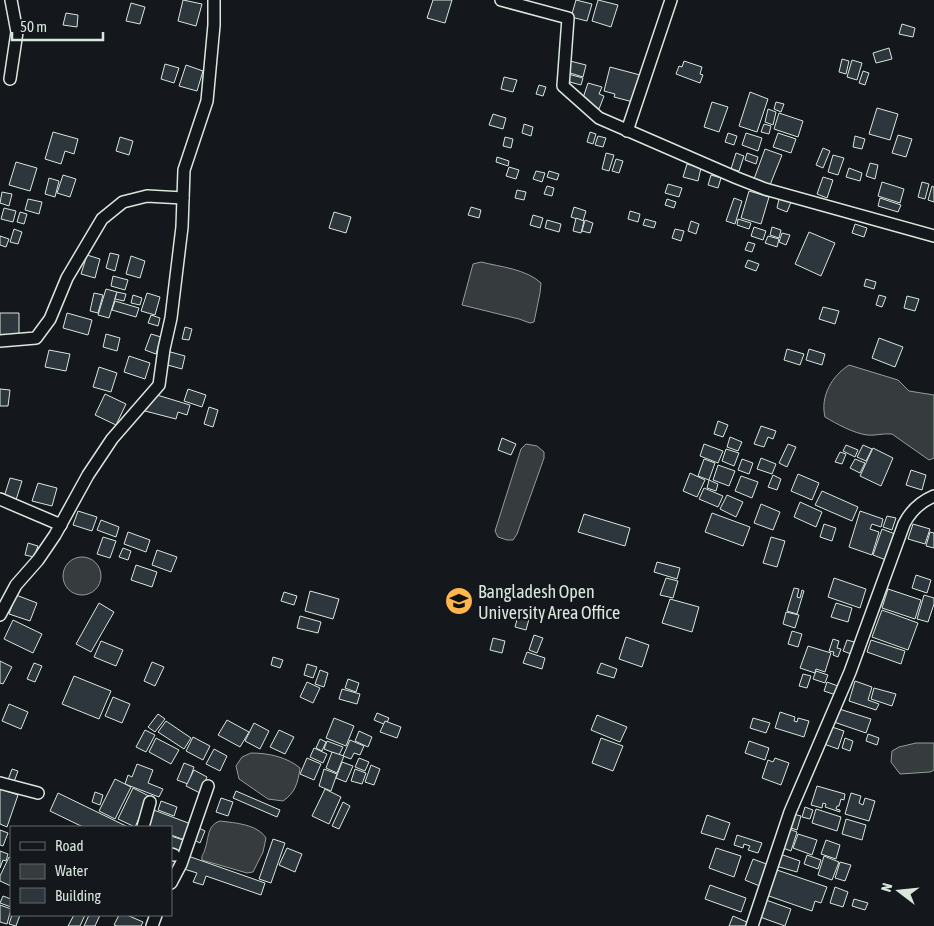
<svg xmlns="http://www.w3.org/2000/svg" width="934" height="926" viewBox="0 0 934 926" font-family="'Asap Condensed',sans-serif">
<rect width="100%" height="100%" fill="#14181c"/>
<g fill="#363b3e" stroke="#939e99">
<path d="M481,262C501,267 526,269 541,283L540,293L534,322L530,323L519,319L462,305L473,264Z"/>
<path d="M849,365L898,380L909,391L934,395V458L929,460L892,434C883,433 875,436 867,435C853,433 837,424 825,417C820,396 832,376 849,365Z"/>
<path d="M526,444L537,446L544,452V458L517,534L513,540H507L498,537L495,531L521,449Z"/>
<circle cx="82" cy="576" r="19"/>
<path d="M916,743H934V770L930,772L900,774L891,762L892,751L899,747Z"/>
<path d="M251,753C268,753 287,757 300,768C298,783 295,793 283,801L268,799L239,779L236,766L242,757Z"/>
<path d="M220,821C235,823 257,824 266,838L263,852L253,872L247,873L202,860C201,855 204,854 205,849C209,838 207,825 220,821Z"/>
</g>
<g fill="#2c363c" stroke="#d8e6dc">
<path d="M183,0L202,4L196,26L178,21Z"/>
<path d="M433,0H452L445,23L427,18Z"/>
<path d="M576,0L592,4L587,21L571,17Z"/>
<path d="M598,0L618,5L611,27L592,21Z"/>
<path d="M131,3L145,7L140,24L126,21Z"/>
<path d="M66,13L78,15L77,27L63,25Z"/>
<path d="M902,24L915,28L913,37L899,34Z"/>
<path d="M889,48L892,59L876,63L873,53Z"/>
<path d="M842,59L849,61L846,74L839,72Z"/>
<path d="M852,60L862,63L857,80L847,77Z"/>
<path d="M570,61L586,65L583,77L567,72Z"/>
<path d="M684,61L702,67L700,74L703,75L700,83L676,74L679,66L682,67Z"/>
<path d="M165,64L179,68L174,83L161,79Z"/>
<path d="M186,65L203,71L197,91L179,86Z"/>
<path d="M610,67L640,75L633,102L614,97L615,94L604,91Z"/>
<path d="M863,71L869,73L865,85L859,83Z"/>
<path d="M568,74L583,78L581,85L566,81Z"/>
<path d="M504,77L517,80L513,92L501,89Z"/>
<path d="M588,83L602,87L599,94L604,96L599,109L583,98Z"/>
<path d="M539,85L546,87L543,96L536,94Z"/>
<path d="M750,92L768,99L757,132L739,126Z"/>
<path d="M712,102L728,107L719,132L704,127Z"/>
<path d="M776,102L784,104L781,112L774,109Z"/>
<path d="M877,108L898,114L890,140L869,134Z"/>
<path d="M768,109L776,112L773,125L765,122Z"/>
<path d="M779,113L803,121L798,137L774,129Z"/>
<path d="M493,114L506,118L503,129L489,125Z"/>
<path d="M524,124L533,127L531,136L522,133Z"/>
<path d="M764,124L771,126L769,134L761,132Z"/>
<path d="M53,132L78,139L74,154L65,151L61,164L45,159Z"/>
<path d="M590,132L596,134L593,144L587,142Z"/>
<path d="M728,133L737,136L734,145L725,142Z"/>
<path d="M746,133L762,138L758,151L742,145Z"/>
<path d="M778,133L796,139L791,153L773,147Z"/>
<path d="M898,135L912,139L906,157L892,153Z"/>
<path d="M598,136L606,138L603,147L595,145Z"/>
<path d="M855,136L865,139L862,149L853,147Z"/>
<path d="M120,137L133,141L129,155L116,151Z"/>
<path d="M505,137L513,139L511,148L503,146Z"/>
<path d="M823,148L830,151L823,168L816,165Z"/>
<path d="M765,149L782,155L770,185L754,179Z"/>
<path d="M606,153L614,155L609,171L602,169Z"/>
<path d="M736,153L744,156L739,171L731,169Z"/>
<path d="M747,153L758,157L756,164L745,160Z"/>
<path d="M833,155L844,158L838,175L828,172Z"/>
<path d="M497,157L509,161L508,166L496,162Z"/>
<path d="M616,159L623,161L619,173L612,171Z"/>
<path d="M16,162L37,168L30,191L9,185Z"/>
<path d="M870,163L878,165L875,179L866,176Z"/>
<path d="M687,164L701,168L698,181L683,177Z"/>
<path d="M509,167L519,170L516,179L506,176Z"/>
<path d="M849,168L862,173L860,181L846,177Z"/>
<path d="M536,171L545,173L542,182L533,179Z"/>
<path d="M549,171L559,174L557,180L547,177Z"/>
<path d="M63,175L76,179L70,197L57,193Z"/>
<path d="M711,175L721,178L718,188L708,185Z"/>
<path d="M823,177L833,180L827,198L817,194Z"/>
<path d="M49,178L59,181L55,197L45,194Z"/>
<path d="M882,182L904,189L900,203L878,196Z"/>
<path d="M922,182L929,184L925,199L918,197Z"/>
<path d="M668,184L682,188L679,197L665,193Z"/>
<path d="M547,186L554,188L552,196L544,194Z"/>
<path d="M932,186L934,187V202L928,200Z"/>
<path d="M517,190L526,192L524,200L515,198Z"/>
<path d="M749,191L769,197L761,224L741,218Z"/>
<path d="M2,192L12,194L9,206L0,203Z"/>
<path d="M734,198L742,201L735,224L726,221Z"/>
<path d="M880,198L901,205L898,212L878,206Z"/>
<path d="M28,199L42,202L39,214L25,210Z"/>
<path d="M667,199L676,202L674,208L665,205Z"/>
<path d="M779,199L791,202L787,212L777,208Z"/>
<path d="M471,207L481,210L479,218L468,215Z"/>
<path d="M574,207L586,211L583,221L571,217Z"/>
<path d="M4,208L16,211L13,222L1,219Z"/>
<path d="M630,211L640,214L638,222L628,219Z"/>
<path d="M20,212L27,214L24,224L17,222Z"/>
<path d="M334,212L351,217L346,233L329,228Z"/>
<path d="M533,215L543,218L540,228L530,225Z"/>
<path d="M576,218L584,221L581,233L573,231Z"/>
<path d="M645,219L656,222L654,228L643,225Z"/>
<path d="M738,219L751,223L749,229L737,225Z"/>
<path d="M547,220L561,224L559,232L545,228Z"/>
<path d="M585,220L593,223L590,233L582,231Z"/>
<path d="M691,221L699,224L696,234L688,231Z"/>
<path d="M855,224L867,228L864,237L852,233Z"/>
<path d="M754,227L766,231L763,240L751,236Z"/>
<path d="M772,227L781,230L779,238L770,235Z"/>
<path d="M14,229L22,232L18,244L10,242Z"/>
<path d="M675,229L684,231L681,241L672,238Z"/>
<path d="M809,232L835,243L821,276L795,264Z"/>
<path d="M782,233L790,235L786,245L779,242Z"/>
<path d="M0,236L9,239L6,247L0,245Z"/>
<path d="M768,236L779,239L777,247L765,243Z"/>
<path d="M748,242L755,244L752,252L745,250Z"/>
<path d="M110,253L119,255L115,271L106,268Z"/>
<path d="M87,255L100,259L95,278L81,274Z"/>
<path d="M131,256L145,261L140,278L126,274Z"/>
<path d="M748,260L759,264L756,271L745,267Z"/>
<path d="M113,276L128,280L125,290L111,286Z"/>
<path d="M866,279L876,282L874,289L864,286Z"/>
<path d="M106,289L117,292L109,318L98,315Z"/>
<path d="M117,292L126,294L124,301L115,299Z"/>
<path d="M94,293L103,295L98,313L90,311Z"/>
<path d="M147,293L160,297L155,315L141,311Z"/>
<path d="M133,295L142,298L140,305L131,303Z"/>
<path d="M879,295L886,297L882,307L876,305Z"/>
<path d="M907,296L919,299L915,311L904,308Z"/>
<path d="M115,301L139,308L136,317L112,310Z"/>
<path d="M823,307L839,311L835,324L819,319Z"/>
<path d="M0,313H19V336L0,337Z"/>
<path d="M67,313L92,320L88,335L63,328Z"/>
<path d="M151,315L160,318L158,326L148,323Z"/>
<path d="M185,327L192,329L189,340L182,339Z"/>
<path d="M106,334L120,338L117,351L103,347Z"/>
<path d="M151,334L161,337L156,354L145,350Z"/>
<path d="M879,338L903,347L895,367L872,358Z"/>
<path d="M787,349L804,354L800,365L784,360Z"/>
<path d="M809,349L825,354L822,365L806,360Z"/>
<path d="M49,350L70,354L66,371L45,367Z"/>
<path d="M167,351L185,356L182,369L164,364Z"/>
<path d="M129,356L150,363L145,379L124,372Z"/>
<path d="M99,367L117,373L111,392L93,387Z"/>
<path d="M0,389L10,390L8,406H0Z"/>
<path d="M188,389L206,395L202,407L184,401Z"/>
<path d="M105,394L126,404L116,425L95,415Z"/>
<path d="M157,395L190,405L187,415L178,412L176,419L145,411Z"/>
<path d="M209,407L218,410L213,427L204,424Z"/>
<path d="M718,421L728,425L723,437L714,434Z"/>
<path d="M761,426L776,431L773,439L768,437L764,447L754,444Z"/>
<path d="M730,437L742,442L738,451L727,447Z"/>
<path d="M502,438L516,444L511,455L498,450Z"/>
<path d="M704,444L723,451L718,463L700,456Z"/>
<path d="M788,444L796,447L787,467L779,463Z"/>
<path d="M846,445L858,450L855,457L843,451Z"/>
<path d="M863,445L872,449L866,461L857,457Z"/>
<path d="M873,448L893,458L881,486L860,476Z"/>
<path d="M726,449L739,453L734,466L722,461Z"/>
<path d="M840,452L846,454L842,464L835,462Z"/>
<path d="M761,458L776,464L772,474L757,469Z"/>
<path d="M704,459L715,463L709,480L698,476Z"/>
<path d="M742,459L753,463L749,474L738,470Z"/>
<path d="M855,459L865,463L860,473L850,468Z"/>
<path d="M718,465L735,471L729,486L713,480Z"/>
<path d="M911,470L926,475L922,490L906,485Z"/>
<path d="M690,473L705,480L697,497L683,491Z"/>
<path d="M798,474L819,483L812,500L791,491Z"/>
<path d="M773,475L781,479L777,490L768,487Z"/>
<path d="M741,476L758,482L752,498L735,491Z"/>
<path d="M10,478L22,481L16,500L4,497Z"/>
<path d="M709,480L718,484L716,491L707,488Z"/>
<path d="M38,483L57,488L52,506L32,501Z"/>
<path d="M704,488L723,496L718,507L699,499Z"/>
<path d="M822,491L858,507L852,521L815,505Z"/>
<path d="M727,495L743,502L736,517L720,509Z"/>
<path d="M800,502L822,512L816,527L794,517Z"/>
<path d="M761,504L780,512L773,530L754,523Z"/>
<path d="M78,511L97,517L92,531L73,525Z"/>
<path d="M860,511L883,519L881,527L872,524L870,529L879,532L872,555L849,547Z"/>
<path d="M712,513L750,527L743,546L705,532Z"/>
<path d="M584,514L630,528L625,546L578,532Z"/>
<path d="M887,516L896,518L892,530L883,527Z"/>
<path d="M101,520L119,527L116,537L97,530Z"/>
<path d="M824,524L836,528L832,541L820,537Z"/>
<path d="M913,524L930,529L925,544L908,539Z"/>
<path d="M882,529L895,534L886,560L873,555Z"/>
<path d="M128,532L150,540L146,552L124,544Z"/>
<path d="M930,532L934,533V548L926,546Z"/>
<path d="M103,537L116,541L110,558L97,554Z"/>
<path d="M771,537L785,541L777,567L763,563Z"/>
<path d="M28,543L38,546L34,557L25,555Z"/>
<path d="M123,548L131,551L128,560L119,557Z"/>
<path d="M157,550L177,557L171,572L152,565Z"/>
<path d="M657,562L680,568L677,579L654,572Z"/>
<path d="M136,565L157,572L152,587L131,580Z"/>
<path d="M916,575L931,580L927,593L912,588Z"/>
<path d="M666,578L678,581L673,598L660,595Z"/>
<path d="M834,578L866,589L860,608L828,597Z"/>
<path d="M794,588L799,589L797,597L800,598L802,590L804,591L797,614L787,611Z"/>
<path d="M888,589L921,600L915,619L882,608Z"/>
<path d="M310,591L339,599L333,619L305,611Z"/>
<path d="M284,592L297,596L294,605L281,601Z"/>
<path d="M16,595L37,603L30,621L9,614Z"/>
<path d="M924,595L934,598V604L928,622L917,619Z"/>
<path d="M670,599L699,607L692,632L662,623Z"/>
<path d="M99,603L114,612L91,652L76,644Z"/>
<path d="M836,603L852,608L848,622L831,617Z"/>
<path d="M882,610L918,623L908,650L872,637Z"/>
<path d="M786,612L799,615L795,628L783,624Z"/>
<path d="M300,616L321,622L318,633L297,628Z"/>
<path d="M518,616L529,619L526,630L515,627Z"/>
<path d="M13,620L42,634L33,653L4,639Z"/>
<path d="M792,631L802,634L798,647L788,644Z"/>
<path d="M534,635L543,638L537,653L529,650Z"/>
<path d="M626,637L649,645L642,667L619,659Z"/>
<path d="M493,638L505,641L502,653L490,650Z"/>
<path d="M833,639L839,641L837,648L841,649L838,657L833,655L834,652L829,651Z"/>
<path d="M847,640L858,643L854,655L843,651Z"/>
<path d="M871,640L905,651L901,664L867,652Z"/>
<path d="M101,641L123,650L116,666L94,657Z"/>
<path d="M808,646L831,653L825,672L816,669L815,673L800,668Z"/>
<path d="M527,652L545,658L542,669L523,663Z"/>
<path d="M273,657L283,660L280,668L271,665Z"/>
<path d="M0,661L12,667L3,684L0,683Z"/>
<path d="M152,662L164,667L155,686L144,681Z"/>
<path d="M34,663L42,666L35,682L27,679Z"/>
<path d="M601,663L617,669L614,678L597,673Z"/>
<path d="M307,664L317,667L313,678L304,675Z"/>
<path d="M320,670L328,673L324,687L315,684Z"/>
<path d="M816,671L828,675L825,683L813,679Z"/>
<path d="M803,674L811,676L807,688L799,686Z"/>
<path d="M74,676L111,691L99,719L62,704Z"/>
<path d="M348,679L359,683L356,692L345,688Z"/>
<path d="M855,681L872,687L868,700L879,704L876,710L849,701Z"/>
<path d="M307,682L320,688L313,703L300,697Z"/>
<path d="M827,682L838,686L836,695L824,691Z"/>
<path d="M874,688L896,694L892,706L871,699Z"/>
<path d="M342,689L360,694L357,704L339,699Z"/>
<path d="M113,697L130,704L122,723L105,716Z"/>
<path d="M9,704L28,712L21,729L2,721Z"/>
<path d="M836,708L871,719L866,733L831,721Z"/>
<path d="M780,712L795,717L794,721L797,722L798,718L809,721L804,737L775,728Z"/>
<path d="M377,713L389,718L386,725L374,720Z"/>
<path d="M158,714L165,719L155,732L148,727Z"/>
<path d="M597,715L627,727L620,742L591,730Z"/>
<path d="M334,718L354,726L346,746L326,738Z"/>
<path d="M753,718L770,723L766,733L750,728Z"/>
<path d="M227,720L249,732L240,747L218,735Z"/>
<path d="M166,721L191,738L184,749L158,732Z"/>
<path d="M385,721L401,727L397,738L380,732Z"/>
<path d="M254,723L269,731L260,749L245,741Z"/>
<path d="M829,726L844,731L838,749L824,744Z"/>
<path d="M145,730L155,735L146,752L136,747Z"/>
<path d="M279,730L294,737L285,754L270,747Z"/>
<path d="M359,731L372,737L368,747L355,741Z"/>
<path d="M868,734L879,738L877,745L866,741Z"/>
<path d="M193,737L210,746L203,760L186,751Z"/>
<path d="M156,738L179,750L171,764L149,752Z"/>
<path d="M601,738L623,746L613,771L592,763Z"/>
<path d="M845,738L853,741L850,751L842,748Z"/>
<path d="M320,739L326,742L322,751L316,748Z"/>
<path d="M350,740L364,746L360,755L354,753L351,759L343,756Z"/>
<path d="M327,741L343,747L339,755L324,749Z"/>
<path d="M749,741L769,748L765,760L745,753Z"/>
<path d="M314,748L327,754L323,763L310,757Z"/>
<path d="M214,749L227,756L220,771L206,764Z"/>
<path d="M332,752L344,756L337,773L326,768Z"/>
<path d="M307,758L321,764L314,780L300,774Z"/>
<path d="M359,758L369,762L365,771L355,767Z"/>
<path d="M775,758L789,763L781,785L762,778L768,760L773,762Z"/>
<path d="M342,762L353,766L346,782L336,778Z"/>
<path d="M184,763L194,767L188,784L177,780Z"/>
<path d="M137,764L153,770L148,783L163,789L159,797L125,784L128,775L132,777Z"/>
<path d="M371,765L380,769L374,785L365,782Z"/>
<path d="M12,769L18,771L14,782L8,780Z"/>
<path d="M324,769L337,774L331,791L319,786Z"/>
<path d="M355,769L366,773L362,784L351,781Z"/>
<path d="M194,770L207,777L200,793L186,786Z"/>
<path d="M115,779L131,787L115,819L99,811Z"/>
<path d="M817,786L845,794L844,800L841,799L839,806H837L836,809L840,810V812L825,807L826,804L823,803L822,808L811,805Z"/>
<path d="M133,788L149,796L135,827L118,819Z"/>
<path d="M0,789L18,795L7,827L0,824Z"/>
<path d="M325,789L341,797L329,824L312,816Z"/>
<path d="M236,791L280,810L277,817L233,798Z"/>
<path d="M95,792L103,795L100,805L92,802Z"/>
<path d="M58,793L128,827H83L50,811Z"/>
<path d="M851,793L861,796L859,803L863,805L865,798L875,801L869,821L845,814Z"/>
<path d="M221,798L233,802L228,816L216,812Z"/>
<path d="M161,801L177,807L174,816L158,810Z"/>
<path d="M343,802L350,806L339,829L332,826Z"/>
<path d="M805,807L813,810L810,819L802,817Z"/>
<path d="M151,809L191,824L185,840L171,835V827H151L145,825Z"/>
<path d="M816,809L841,817L837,831L812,823Z"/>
<path d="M793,814L801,816L797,830L788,827Z"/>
<path d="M707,815L730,823L724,840L701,833Z"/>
<path d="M846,819L866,825L862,840L842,834Z"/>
<path d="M199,828L205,831L200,843L194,840Z"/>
<path d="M789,829L797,832L791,851L783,848Z"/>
<path d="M0,830L8,833L3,846L0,845Z"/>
<path d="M798,834L817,840L812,855L793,848Z"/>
<path d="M737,835L762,843L758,853L748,850L750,846L744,844L743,848L734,845Z"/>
<path d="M171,836L183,840L178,855L171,852Z"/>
<path d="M273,839L285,843L271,883L259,879Z"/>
<path d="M826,840L840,845L836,859L821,854Z"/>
<path d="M287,848L302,854L295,872L279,865Z"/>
<path d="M716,848L741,856L734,877L709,868Z"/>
<path d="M0,851L8,854L6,861L3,860L0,868Z"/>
<path d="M780,854L800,861L797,872L776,866Z"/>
<path d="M807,855L821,860L818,869L804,864Z"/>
<path d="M188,856L265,883L261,895L206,876L203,885L193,882L197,873L184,869Z"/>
<path d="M824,856L839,862L832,880L818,875Z"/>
<path d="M9,857L11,858V886L0,881V876Z"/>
<path d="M753,859L769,865L762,887L745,880Z"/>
<path d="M840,862L851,865L845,881L835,878Z"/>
<path d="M774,869L827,887L821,903L815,901L812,911L766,895Z"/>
<path d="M710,885L746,898L741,912L705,899Z"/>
<path d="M835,887L848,892L843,907L830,903Z"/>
<path d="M3,896L11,899V907L0,903Z"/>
<path d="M854,899L868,903L865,910L852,906Z"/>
<path d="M766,900L791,909L785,926L760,917Z"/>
<path d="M0,905L11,909L7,924L0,922Z"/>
<path d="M12,915H20L16,926L9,924Z"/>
<path d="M74,915H85L80,926H68Z"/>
<path d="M89,915H100L95,926H84Z"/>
<path d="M119,915H127L143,922L141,926H117L114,925Z"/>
<path d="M733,916L749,923L748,926H729Z"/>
</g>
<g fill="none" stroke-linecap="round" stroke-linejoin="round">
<g stroke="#d8e6dc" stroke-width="14">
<g id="street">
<path d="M501,0L568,18L563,86L599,118L737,178L765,189L934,236"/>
<path d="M10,79L17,32L11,0"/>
<path d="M627,131L671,0"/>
<path d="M0,341L36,338L50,319L67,278L102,219L123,202L147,196L183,198"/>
<path d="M0,499L61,525"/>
<path d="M0,615L16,585L38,560L55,535L88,475L112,439L159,385L164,349L171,318L182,227L184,170L207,101L214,25V0"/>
<path d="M0,783L38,793"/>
<path d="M143,827L150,802"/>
<path d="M171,854L174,855"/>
<path d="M171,883L181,864L208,786"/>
<path d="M152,926L156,915"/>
<path d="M752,926L790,812L850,672L904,524C911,510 920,502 934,496"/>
</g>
</g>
<use href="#street" stroke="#14181c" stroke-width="11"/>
</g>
<defs>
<g id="university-disc" transform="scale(1.4375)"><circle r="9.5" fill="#ffb74d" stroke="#14181c"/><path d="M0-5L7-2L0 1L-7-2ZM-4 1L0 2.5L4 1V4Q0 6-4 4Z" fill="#111"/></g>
</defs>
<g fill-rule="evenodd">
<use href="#university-disc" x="459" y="601"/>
</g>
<g text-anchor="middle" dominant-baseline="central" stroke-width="4" stroke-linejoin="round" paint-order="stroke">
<g font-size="18" fill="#d8e6dc" stroke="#14181c" text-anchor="start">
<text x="478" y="591">Bangladesh Open<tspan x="478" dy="21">University Area Office</tspan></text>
</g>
</g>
<rect x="10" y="826" width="162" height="90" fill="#14181c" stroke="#626a69"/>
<rect x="20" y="842" width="25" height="8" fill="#14181c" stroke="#626a69"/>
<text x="55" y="851" font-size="15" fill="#d8e6dc">Road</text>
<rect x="20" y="864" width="25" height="15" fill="#363b3e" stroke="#626a69"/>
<text x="55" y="876" font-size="15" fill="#d8e6dc">Water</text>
<rect x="20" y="888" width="25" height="15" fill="#2c363c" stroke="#626a69"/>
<text x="55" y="901" font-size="15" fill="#d8e6dc">Building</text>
<g transform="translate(899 891) rotate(286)" stroke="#14181c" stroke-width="4" paint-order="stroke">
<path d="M0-4L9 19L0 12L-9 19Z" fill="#d8e6dc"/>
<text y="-8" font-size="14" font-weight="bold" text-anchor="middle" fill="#d8e6dc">N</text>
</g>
<path d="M12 32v8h91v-8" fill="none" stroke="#d8e6dc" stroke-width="2.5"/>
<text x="20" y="32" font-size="15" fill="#d8e6dc" stroke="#14181c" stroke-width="4" paint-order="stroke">50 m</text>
</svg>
